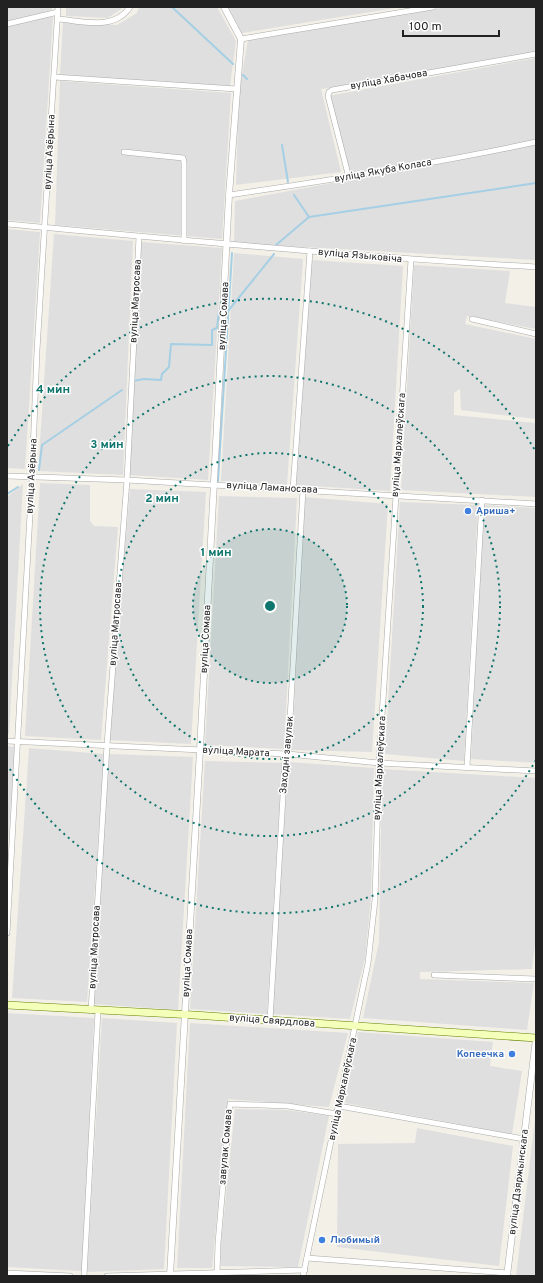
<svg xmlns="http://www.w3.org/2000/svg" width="543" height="1283" viewBox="0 0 543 1283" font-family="Overpass,sans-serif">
<rect width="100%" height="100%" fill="#f3f0e8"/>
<g fill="#e0dfdf">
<path d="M7,7H52V10L7,22Z"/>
<path d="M66,7H124L108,18L66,16Z"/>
<path d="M139,7H217L236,41L230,86L60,75L63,22L117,25L137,13Z"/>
<path d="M228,7H401L242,33Z"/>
<path d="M448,7H536V53L348,86L321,89L341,172L236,185L239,92L248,40Z"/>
<path d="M53,17L40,223L7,220V26L34,18Z"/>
<path d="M536,58V139L471,154L349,175L328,96Z"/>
<path d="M60,81L231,93L222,239L55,225Z"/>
<path d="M536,145V260L234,243L235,201Z"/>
<path d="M7,229L40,232L25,469L7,468Z"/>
<path d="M54,234L133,241L123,475L38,471Z"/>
<path d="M141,242L222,248L208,480L129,475Z"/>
<path d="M234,253L303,259L287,485L221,481Z"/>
<path d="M311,260L403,266L390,491L296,485Z"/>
<path d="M414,265L510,271L505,303L536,307V329L467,316L465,324L536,339V419L461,410L460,389L454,393V415L536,423V497L401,490Z"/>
<path d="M40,483L90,485V521L94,526L118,527L101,740L25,736Z"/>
<path d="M23,484L9,734H7V497Z"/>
<path d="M130,489L206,492L191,744L108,740Z"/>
<path d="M219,496L297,498L284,749L205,745Z"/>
<path d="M304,497L388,504L372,752L292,750Z"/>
<path d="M400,502L478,505L464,761L385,754Z"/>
<path d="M483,505L536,508V763L471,759Z"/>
<path d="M7,746L15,747L7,858Z"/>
<path d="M29,748L104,754L87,1002L12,998Z"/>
<path d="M109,754L193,757L178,1010L93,1004Z"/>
<path d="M205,761L282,763L267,1014L190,1009Z"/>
<path d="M288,762L374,768L371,899L365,958L350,1019L272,1014Z"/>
<path d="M382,769L536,778V937L532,969L420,972V979L534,983L527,1030L363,1018L379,942Z"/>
<path d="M7,1013L94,1018L82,1271L7,1267Z"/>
<path d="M102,1018L177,1023L164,1269L87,1272Z"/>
<path d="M190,1023L348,1033L329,1107L228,1099L212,1268H177Z"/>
<path d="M358,1032L493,1042L490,1066L522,1071L512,1134L345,1103Z"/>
<path d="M235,1109L287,1110L329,1116L298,1267L221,1266V1243Z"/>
<path d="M536,1111V1276H516Z"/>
<path d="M417,1128L513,1146L499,1266L337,1247L338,1144L415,1143Z"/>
</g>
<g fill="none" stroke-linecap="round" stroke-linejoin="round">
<g stroke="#a5cfe4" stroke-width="2">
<path d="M172,7L233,64"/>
<path d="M243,75L247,79"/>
<path d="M282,145L288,182"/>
<path d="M294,195L309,217L536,183"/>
<path d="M276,245L309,217"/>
<path d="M228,311L274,254"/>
<path d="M133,381L144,379L161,380L162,374L169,367L171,344L212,345V330L217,328L219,311"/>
<path d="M39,470L42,445L122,390"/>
<path d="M218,481L232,253"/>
<path d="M7,494L18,487"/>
</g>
<g stroke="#a9a9a9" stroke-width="6">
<g id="minor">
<path d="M58,19C83,21 114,31 130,7"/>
<path d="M7,24L58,12"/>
<path d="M241,39L433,7"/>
<path d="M54,77L236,89"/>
<path d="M124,152L183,158L184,162V241"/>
<path d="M349,178L328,96L329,92L332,90L536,54"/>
<path d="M229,195C332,180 434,164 536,142"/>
<path d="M7,224C183,240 359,257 536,267"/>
<path d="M472,319L536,334"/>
<path d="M7,476L127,480L536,504"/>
<path d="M293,489L310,251"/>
<path d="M7,741L288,754L379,763L536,771"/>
<path d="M467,767L482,500"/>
<path d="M7,933L32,478L37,350L58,7"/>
<path d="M434,975L536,979"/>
<path d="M91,1011L107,745L127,480L139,237"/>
<path d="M270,1021L285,761L288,754L303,490"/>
<path d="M339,1106L524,1139"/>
<path d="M307,1258L508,1273"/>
<path d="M7,1273L70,1276"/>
<path d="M217,1274L218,1243L230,1104L288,1106L337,1114"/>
<path d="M84,1276L98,1011"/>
<path d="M107,1276L305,1270"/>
<path d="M303,1276L368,963L375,900L379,763L411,260"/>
</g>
</g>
<g stroke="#a9a9a9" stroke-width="7">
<g id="tertiary">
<path d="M170,1276L200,750L229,195L241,39L224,7"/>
<path d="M507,1276L536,1039"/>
</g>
</g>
<g stroke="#658200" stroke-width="8">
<path id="secondary" d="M7,1005L194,1015L536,1038"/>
</g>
<use href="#minor" stroke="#fff" stroke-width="5"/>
<use href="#tertiary" stroke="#fff" stroke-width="6"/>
<use href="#secondary" stroke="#f4ffba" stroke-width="7"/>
</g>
<circle cx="270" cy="606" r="77" fill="#0f766e" fill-opacity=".12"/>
<g fill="none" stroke="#0f766e" stroke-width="2" stroke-dasharray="2 4">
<circle cx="270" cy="606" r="77"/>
<circle cx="270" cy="606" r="153"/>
<circle cx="270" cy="606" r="230"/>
<path d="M536 760A307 307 0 0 1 8 766M8 446A307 307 0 0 1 536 452"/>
</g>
<g fill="#3f7fe0" stroke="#fff" stroke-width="1.5">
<circle cx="468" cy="511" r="4"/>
<circle cx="512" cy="1054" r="4"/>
<circle cx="322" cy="1240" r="4"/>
</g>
<g text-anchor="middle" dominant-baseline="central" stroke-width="3" stroke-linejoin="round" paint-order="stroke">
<g font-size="10" fill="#222" stroke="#fff">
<text transform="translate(389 80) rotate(-10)">вуліца Хабачова</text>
<text transform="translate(50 152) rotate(-87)">вуліца Азёрына</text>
<text transform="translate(383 171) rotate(-10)">вуліца Якуба Коласа</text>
<text transform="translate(360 256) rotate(5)">вуліца Языковіча</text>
<text transform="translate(136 301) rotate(-87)">вуліца Матросава</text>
<text transform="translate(224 316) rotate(-87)">вуліца Сомава</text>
<text transform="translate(399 445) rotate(-86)">вуліца Мархалеўскага</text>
<text transform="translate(32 476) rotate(-87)">вуліца Азёрына</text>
<text transform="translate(272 488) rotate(3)">вуліца Ламаносава</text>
<text transform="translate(116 624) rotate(-86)">вуліца Матросава</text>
<text transform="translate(206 639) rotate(-87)">вуліца Сомава</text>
<text transform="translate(236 752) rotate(3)">вуліца Марата</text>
<text transform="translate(287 755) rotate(-85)">Заходні завулак</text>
<text transform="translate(380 768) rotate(-87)">вуліца Мархалеўскага</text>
<text transform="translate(95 947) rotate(-87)">вуліца Матросава</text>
<text transform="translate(188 963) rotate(-87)">вуліца Сомава</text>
<text transform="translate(272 1021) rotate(4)">вуліца Свярдлова</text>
<text transform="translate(343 1089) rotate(-78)">вуліца Мархалеўскага</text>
<text transform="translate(226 1147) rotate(-85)">завулак Сомава</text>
<text transform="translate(519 1182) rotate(-83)">вуліца Дзяржынскага</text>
</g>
<g font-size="10" font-weight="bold" fill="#366cbe" stroke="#fff" text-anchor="start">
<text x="476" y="511">Ариша+</text>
<text x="504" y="1054" text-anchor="end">Копеечка</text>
<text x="330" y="1240">Любимый</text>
</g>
</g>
<circle cx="270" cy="606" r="6" fill="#0f766e" stroke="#fff" stroke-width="2"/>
<g font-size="12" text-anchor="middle" font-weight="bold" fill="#0f766e" stroke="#fff" stroke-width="3" stroke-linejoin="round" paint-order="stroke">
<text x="53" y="393">4 мин</text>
<text x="107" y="448">3 мин</text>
<text x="162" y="502">2 мин</text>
<text x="216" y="556">1 мин</text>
</g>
<rect width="543" height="1283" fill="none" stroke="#222222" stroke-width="16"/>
<path d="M403 30v6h96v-6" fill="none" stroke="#222222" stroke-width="2"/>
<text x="409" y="30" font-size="12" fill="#222222" stroke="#ffffff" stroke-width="3" paint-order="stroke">100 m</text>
</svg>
